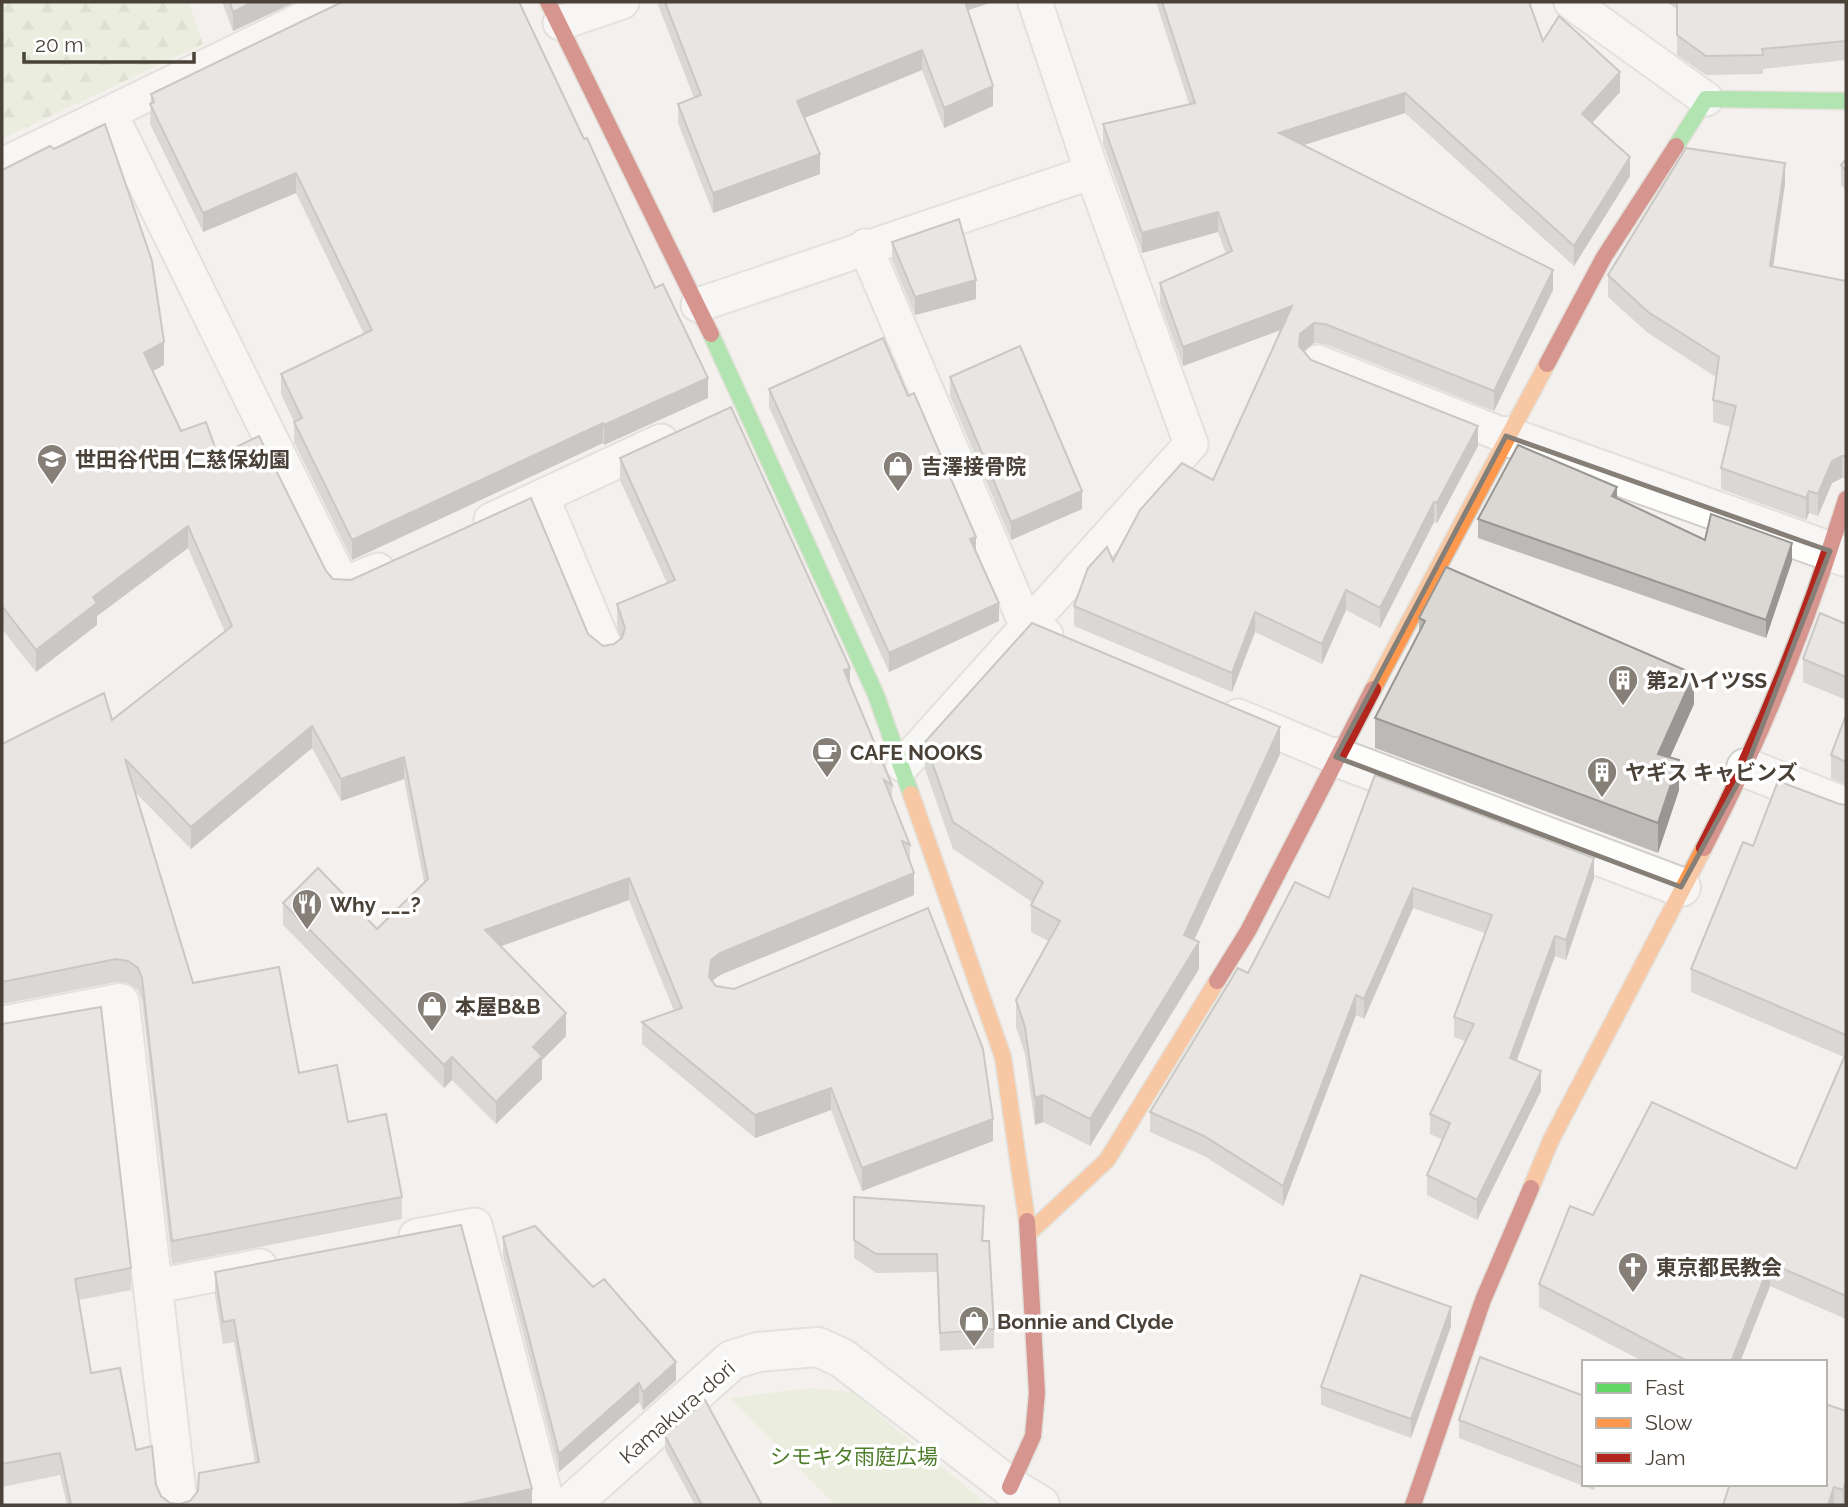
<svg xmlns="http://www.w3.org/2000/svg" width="1848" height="1507" viewBox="0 0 1848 1507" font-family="Raleway,'Noto Sans JP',sans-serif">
<defs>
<pattern id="forest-firs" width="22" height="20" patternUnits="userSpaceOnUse" patternTransform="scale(1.75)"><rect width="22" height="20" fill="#e2ecce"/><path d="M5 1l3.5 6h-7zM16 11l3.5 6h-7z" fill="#c3ccb2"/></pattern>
</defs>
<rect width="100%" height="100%" fill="#f3f0ed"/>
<path fill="url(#forest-firs)" d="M2,2H189L203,44L2,139Z"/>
<path fill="#e2ecce" d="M812,1388L852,1392L988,1505H835L730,1398Z"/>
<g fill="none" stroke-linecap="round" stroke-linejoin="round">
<g stroke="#d1cecb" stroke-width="37">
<g id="lane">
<path d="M1571,2L1706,99"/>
<path d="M560,23L622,2"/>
<path d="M110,113L343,585L378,570"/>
<path d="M2,165L338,2"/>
<path d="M865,246L1027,627L1046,635"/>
<path d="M698,305L1092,172"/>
<path d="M1318,362L1506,436"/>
<path d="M542,497L606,649"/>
<path d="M491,520L661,441"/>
<path d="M1238,716L1336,757"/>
<path d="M903,765L1191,444L1092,172L1035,2"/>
<path d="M416,1236L475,1225L546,1498L551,1505"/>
<path d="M152,1287L260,1266"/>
</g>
</g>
<g stroke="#d1cecb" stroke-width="42">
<g id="street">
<path d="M1506,436L1846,557"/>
<path d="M1336,757L1681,887"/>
<path d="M1746,768L1846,807"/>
<path d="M2,1026L120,1003L178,1505"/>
<path d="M570,1505L732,1360L758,1352L818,1347L842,1358L1010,1487L1040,1505"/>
</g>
</g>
<g stroke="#d2cdc4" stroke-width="19">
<g id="fast">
<path d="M1676,146L1706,99L1846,101"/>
<path d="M711,334L876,695L911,794"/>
</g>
</g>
<g stroke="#d2cdc4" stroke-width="19">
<g id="slow">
<path d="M1373,689L1547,364"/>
<path d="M911,794L1003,1057L1027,1221"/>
<path d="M1531,1188L1551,1140L1704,848"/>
<path d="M1029,1233L1107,1160L1217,981"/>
</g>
</g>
<g stroke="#d2cdc4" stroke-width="19">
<g id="jam">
<path d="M548,2L711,334"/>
<path d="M1547,364L1604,257L1676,146"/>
<path d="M1704,848C1762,737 1809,619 1846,499"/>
<path d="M1217,981L1248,931L1373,689"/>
<path d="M1010,1487L1033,1436L1037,1393L1027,1221"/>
<path d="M1413,1505L1483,1300L1531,1188"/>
</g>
</g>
<use href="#lane" stroke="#fdfdfc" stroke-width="33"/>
<use href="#street" stroke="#fdfdfc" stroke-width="38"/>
<use href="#fast" stroke="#63d668" stroke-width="16"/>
<use href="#slow" stroke="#ff974d" stroke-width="16"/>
<use href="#jam" stroke="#b3261e" stroke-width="16"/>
</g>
<g fill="#bcbab6">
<path d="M222,2H295L233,31Z"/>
<path d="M657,2H993L968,10L993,106L944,128L922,70L804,118L820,174L713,213L678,123V104L694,98Z"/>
<path d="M1156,2H1529L1543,41L1620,92L1592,123L1630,176L1574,266L1405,113L1303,145L1553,290L1494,411L1325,344L1314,343L1304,352L1311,360L1478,446L1437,523L1434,522L1380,628L1346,610L1322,664L1255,632L1232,692L1074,626V606L1113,561L1213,480L1281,330L1183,366L1160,303V283L1226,254L1218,232L1142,253L1103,144V124L1189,104Z"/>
<path d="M1666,2H1846V60L1763,69V74L1706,75L1677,55V9Z"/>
<path d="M151,94L655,288L708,398L604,445L603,443L352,560L294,442V422L281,394V374L364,334L296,193L203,232L150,124Z"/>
<path d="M1846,159V190L1841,185V165Z"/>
<path d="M2,170L164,365L152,371L181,431L218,456L333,579L588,634L603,646L614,644L621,638L617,627V604L667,583L620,480V458L850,683L892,785V801L910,845V861L914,895L720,975L712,981L716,986L993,1141L862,1191L831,1110L755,1138L642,1044V1022L674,1011L629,900L501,946L566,1036L542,1060V1079L496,1124L452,1080L444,1088L283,925V903L377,929L424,882L404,779L341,801L312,748L191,849L134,791L193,983L299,1073L348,1122L402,1197V1219L172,1264L142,1000L138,990L128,983L116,982L2,1004V744L112,720L225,632L188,548L97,616V625L36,672L2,629Z"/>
<path d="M1785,184L1773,267L1846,281V478H1842L1832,483L1818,516L1809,513L1806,520L1721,489V468L1731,427L1713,422V400L1716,377L1648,333L1608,297V275Z"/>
<path d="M892,242L976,299L915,315L892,260Z"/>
<path d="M950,377L1082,509L1011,540L950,396Z"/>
<path d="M769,389L976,551L999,621L889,672L769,407Z"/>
<path d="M1478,519L1705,540L1792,561L1766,638L1478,538Z"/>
<path d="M1419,618L1694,704L1670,757L1679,790L1658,853L1375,748V718L1419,633Z"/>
<path d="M1846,624V700L1803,682V659Z"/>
<path d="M1846,715V785L1831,778V755Z"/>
<path d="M925,742L1280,754L1194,940L1199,969L1090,1146L1043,1122L1035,1125L1025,1054L1016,1027V1000L1048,941L1031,932V905L1032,902L953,849L925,769Z"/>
<path d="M1375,775L1594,878L1566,960L1555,956L1517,1060L1541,1091L1477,1220L1427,1195V1175L1443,1140L1430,1134V1114L1465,1041L1454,1037V1017L1485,933L1413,908L1364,1019L1356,1015L1283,1206L1204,1156L1150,1132V1112L1248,973L1329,898Z"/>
<path d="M1839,804L1846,805V1319L1770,1286L1740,1362H1644L1539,1307V1284L1593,1215L1796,1169L1844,1057L1691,992V969L1753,846Z"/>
<path d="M2,1024L131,1268V1290L79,1300L91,1373L156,1485L161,1496L170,1503L180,1504L190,1501L255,1463L234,1342L223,1344L215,1295V1272L532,1505H67L60,1475L2,1487Z"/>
<path d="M854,1197L984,1224L983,1241L994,1329V1348L940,1351L937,1272L876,1273L854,1258Z"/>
<path d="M503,1237L676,1380L643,1410L639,1402L559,1472L503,1256Z"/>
<path d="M1451,1326L1411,1438L1321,1405V1387Z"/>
<path d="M1584,1396V1484H1596L1594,1490L1459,1438V1420Z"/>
<path d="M1846,1411V1499L1844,1505H1723L1825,1484Z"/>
<path d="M665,1436L762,1505H695L665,1450Z"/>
</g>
<g fill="#999794">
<path d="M253,2H295L233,31V12Z"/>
<path d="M962,2H993L962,12Z"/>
<path d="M922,50V70L797,121V101Z"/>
<path d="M1620,72V92L1582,134V114Z"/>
<path d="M993,86V106L944,128V108Z"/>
<path d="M1405,93V113L1279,153V133Z"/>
<path d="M820,154V174L713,213V193Z"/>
<path d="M1630,157V176L1574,266V246Z"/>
<path d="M1785,163V184L1770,288V266Z"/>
<path d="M296,173V193L203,232V213Z"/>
<path d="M1218,212V232L1142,253V233Z"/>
<path d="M1553,270V290L1494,411V391Z"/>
<path d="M976,280V299L915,315V297Z"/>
<path d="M1292,306V326L1183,366V347Z"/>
<path d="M1314,323V343L1300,354L1299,346L1300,334Z"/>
<path d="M164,342V365L144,376V353Z"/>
<path d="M708,378V398L604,445V425Z"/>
<path d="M603,423V443L352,560V540Z"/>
<path d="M1478,426V446L1437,523V503Z"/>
<path d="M1842,456V478L1832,483L1818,516V494L1832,461Z"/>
<path d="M1617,487V505L1612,496Z"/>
<path d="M1082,491V509L1011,540V522Z"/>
<path d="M1809,491V513L1806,520V498Z"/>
<path d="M1434,502V522L1380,628V608Z"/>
<path d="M188,526V548L97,616V625L36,672V650L93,597Z"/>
<path d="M976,537V555L970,539Z"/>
<path d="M1792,543V561L1766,638V620Z"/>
<path d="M1346,590V610L1322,664V644Z"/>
<path d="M999,603V621L889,672V653Z"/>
<path d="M1255,612V632L1232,692V673Z"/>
<path d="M850,668V690L844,670Z"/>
<path d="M1694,674V704L1658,784V754Z"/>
<path d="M312,726V748L191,849V827Z"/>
<path d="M1280,727V754L1184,962V935Z"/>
<path d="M404,757V779L341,801V779Z"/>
<path d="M1679,760V790L1658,853V823Z"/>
<path d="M1594,858V878L1566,960V940Z"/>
<path d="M914,873V895L720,975L711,982L709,977L711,960L720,953Z"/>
<path d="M629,878V900L485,952V930Z"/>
<path d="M1413,888V908L1364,1019V999Z"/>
<path d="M1555,936V956L1510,1078V1058Z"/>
<path d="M1199,942V969L1090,1146V1119Z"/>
<path d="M1356,995V1015L1283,1206V1186Z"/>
<path d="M566,1013V1036L542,1060V1079L496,1124V1102L533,1047Z"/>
<path d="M452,1057V1080L444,1088V1065Z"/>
<path d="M1541,1071V1091L1477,1220V1200Z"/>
<path d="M831,1088V1110L755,1138V1115Z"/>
<path d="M1043,1095V1122L1035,1125V1098Z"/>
<path d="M993,1119V1141L862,1191V1168Z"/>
<path d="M1770,1263V1286L1740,1362H1731Z"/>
<path d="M1451,1307V1326L1411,1438V1419Z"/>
<path d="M676,1362V1380L643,1410V1392Z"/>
<path d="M639,1383V1402L559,1472V1454Z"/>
<path d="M1846,1481V1499L1843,1505V1490Z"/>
<path d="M1834,1487V1505H1828Z"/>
<path d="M532,1489V1505H457Z"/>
</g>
<g fill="#dbd8d4" stroke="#999794" stroke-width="2">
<path d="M230,2H253L233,12Z"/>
<path d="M342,2H519L584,139L587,138L655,288L663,284L708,378L604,425L603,423L352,540L294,422L302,418L281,374L372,330L296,173L203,213L150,104L154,102L151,94Z"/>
<path d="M665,2H965L993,86L944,108L922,50L797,101L820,154L713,193L678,104L701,95Z"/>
<path d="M1162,2H1529L1543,41L1559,16L1620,72L1582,114L1630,157L1574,246L1405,93L1279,133L1553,270L1494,391L1325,324L1314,323L1300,334L1299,346L1311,360L1478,426L1437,503L1434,502L1380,608L1346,590L1322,644L1255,612L1232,673L1074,606L1088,568L1107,547L1113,561L1140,510L1182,463L1213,480L1292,306L1183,347L1160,283L1232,251L1218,212L1142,233L1103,124L1195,103Z"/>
<path d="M1677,2H1846V41L1762,49L1763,55L1706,56L1677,35Z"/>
<path d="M105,124L152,261L164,342L144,353L181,431L206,422L218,456L259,436L326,571L333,579L351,580L531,498L588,634L603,646L614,644L622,638L625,628L617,604L675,580L620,458L731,407L850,668L844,670L892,785L884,780L910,845L902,841L914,873L720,953L711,960L709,977L716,986L734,989L928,908L983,1049L993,1119L862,1168L831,1088L755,1115L642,1022L682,1008L629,878L485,930L566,1013L533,1047L542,1056L496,1102L452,1057L444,1065L283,903L318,868L377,929L428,879L404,757L341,779L312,726L191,827L125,759L193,983L279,967L299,1073L337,1065L348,1122L386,1114L402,1197L172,1241L142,978L138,968L128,961L116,959L2,982V744L104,693L112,720L232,626L188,526L93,597L97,603L36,650L2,606V170L50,146L54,149Z"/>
<path d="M1686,148L1785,163L1770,266L1846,281V456H1842L1832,461L1818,494L1809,491L1806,498L1721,468L1736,406L1713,400L1719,357L1648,312L1608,275Z"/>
<path d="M1846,159V171L1841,165Z"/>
<path d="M959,219L976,280L915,297L892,242Z"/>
<path d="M883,338L908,396L914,393L976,537L970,539L999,603L889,653L769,389Z"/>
<path d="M1020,346L1082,491L1011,522L950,377Z"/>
<path d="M1518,445L1617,487L1612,496L1705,540L1711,514L1792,543L1766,620L1478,519Z"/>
<path d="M1446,567L1694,674L1658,754L1679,760L1658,823L1375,718L1425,621L1419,618Z"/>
<path d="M1820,613L1846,624V677L1803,659Z"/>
<path d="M1032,623L1280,727L1184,935L1199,942L1090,1119L1043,1095L1035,1098L1025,1027L1016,1000L1060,921L1031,905L1043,882L953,822L925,742Z"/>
<path d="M1846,715V762L1831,755Z"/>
<path d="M1375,775L1594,858L1566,940L1555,936L1510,1058L1541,1071L1477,1200L1427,1175L1450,1123L1430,1114L1474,1024L1454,1017L1492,915L1413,888L1364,999L1356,995L1283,1186L1204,1136L1150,1112L1238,968L1248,973L1295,882L1329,898Z"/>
<path d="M1778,781L1839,804L1846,805V1035L1691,969L1743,842L1753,846Z"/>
<path d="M101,1007L131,1268L75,1279L91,1373L120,1368L136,1450L152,1446L156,1485L161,1496L170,1503L180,1504L190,1501L198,1491L199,1473L259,1462L234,1320L223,1322L215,1272L461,1225L532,1489L457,1505H71L60,1453L2,1464V1024Z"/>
<path d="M1846,1053V1296L1770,1263L1731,1362H1689L1539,1284L1570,1206L1593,1215L1652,1102L1796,1169Z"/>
<path d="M854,1197L984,1206L982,1241H989L994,1329L940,1333L937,1254H876L854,1240Z"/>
<path d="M535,1226L593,1287L604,1279L676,1362L643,1392L639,1383L559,1454L503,1237Z"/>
<path d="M1361,1275L1451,1307L1411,1419L1321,1387Z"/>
<path d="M1480,1357L1584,1396V1468L1459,1420Z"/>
<path d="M705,1400L762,1505H702L665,1436Z"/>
<path d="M1825,1404L1846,1411V1481L1843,1490L1834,1487L1828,1505H1723L1730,1484H1825Z"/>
</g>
<path d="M0 0H1848V1507H0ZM1506,436L1830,551L1746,768L1681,887L1336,757Z" fill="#f3f0ed" fill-opacity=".55" fill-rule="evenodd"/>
<path fill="none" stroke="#857f77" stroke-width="5" stroke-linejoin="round" d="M1506,436L1830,551L1746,768L1681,887L1336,757Z"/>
<defs>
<g id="school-pin" transform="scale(1.575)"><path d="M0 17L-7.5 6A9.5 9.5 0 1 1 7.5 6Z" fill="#857f77" stroke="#fff"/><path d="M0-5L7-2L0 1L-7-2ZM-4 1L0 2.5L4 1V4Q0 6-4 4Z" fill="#fff"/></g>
<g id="shop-pin" transform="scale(1.575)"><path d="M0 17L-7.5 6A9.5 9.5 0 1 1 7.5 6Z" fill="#857f77" stroke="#fff"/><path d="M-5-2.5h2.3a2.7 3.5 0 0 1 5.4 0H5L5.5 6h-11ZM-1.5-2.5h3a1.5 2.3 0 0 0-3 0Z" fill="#fff"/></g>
<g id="building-pin" transform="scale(1.575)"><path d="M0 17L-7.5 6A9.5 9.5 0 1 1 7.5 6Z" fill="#857f77" stroke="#fff"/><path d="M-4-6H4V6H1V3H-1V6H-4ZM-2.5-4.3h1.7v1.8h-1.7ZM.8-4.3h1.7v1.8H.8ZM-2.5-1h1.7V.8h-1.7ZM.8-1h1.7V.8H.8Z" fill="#fff"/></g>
<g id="cafe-pin" transform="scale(1.575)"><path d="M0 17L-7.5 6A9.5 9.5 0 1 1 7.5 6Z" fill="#857f77" stroke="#fff"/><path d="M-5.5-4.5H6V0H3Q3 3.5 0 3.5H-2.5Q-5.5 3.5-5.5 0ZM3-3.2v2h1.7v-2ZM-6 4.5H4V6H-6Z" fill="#fff"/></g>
<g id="restaurant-pin" transform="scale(1.575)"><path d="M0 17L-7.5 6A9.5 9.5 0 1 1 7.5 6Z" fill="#857f77" stroke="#fff"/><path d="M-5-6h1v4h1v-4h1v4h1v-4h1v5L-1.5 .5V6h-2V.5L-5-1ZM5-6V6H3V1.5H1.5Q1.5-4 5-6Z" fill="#fff"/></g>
<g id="church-pin" transform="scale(1.575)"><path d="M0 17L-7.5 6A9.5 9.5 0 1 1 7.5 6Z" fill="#857f77" stroke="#fff"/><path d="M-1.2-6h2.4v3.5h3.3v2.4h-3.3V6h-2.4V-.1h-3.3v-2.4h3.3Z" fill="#fff"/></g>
</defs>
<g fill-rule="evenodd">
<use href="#school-pin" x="52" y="459"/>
<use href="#shop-pin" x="898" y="466"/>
<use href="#building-pin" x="1623" y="680"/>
<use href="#cafe-pin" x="827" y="752"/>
<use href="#building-pin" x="1602" y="772"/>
<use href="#restaurant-pin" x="307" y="904"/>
<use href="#shop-pin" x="432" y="1006"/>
<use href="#church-pin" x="1633" y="1267"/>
<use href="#shop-pin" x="974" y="1321"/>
</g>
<g text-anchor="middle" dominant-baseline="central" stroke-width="7" stroke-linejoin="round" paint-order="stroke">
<g font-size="21" font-weight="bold" fill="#4a4238" stroke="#fff" text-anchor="start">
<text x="75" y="459">世田谷代田 仁慈保幼園</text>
<text x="921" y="466">吉澤接骨院</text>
<text x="1646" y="680">第2ハイツSS</text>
<text x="850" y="752">CAFE NOOKS</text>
<text x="1625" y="772">ヤギス キャビンズ</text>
<text x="330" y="904">Why ___?</text>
<text x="455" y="1006">本屋B&amp;B</text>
<text x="1656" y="1267">東京都民教会</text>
<text x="997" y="1321">Bonnie and Clyde</text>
</g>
<g font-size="21" fill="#4a4238" stroke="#fff">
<text transform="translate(677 1412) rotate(-41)">Kamakura-dori</text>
</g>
<g font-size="21" fill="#4e7d2a" stroke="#fff">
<text x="854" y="1456">シモキタ雨庭広場</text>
</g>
</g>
<rect width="1848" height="1507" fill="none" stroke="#4a4238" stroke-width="7"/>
<rect x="1582" y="1360" width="245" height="126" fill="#ffffff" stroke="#b7b3af" stroke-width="2"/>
<rect x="1596" y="1383" width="35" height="10" fill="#63d668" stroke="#b7b3af" stroke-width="2"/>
<text x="1645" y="1395" font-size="21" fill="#4a4238">Fast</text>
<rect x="1596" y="1418" width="35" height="10" fill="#ff974d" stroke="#b7b3af" stroke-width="2"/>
<text x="1645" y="1430" font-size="21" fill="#4a4238">Slow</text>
<rect x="1596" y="1453" width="35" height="10" fill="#b3261e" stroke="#b7b3af" stroke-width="2"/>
<text x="1645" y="1465" font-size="21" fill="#4a4238">Jam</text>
<path d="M24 52v10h170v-10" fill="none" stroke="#4a4238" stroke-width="3.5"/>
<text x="35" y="52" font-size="21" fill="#4a4238" stroke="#ffffff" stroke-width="5" paint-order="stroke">20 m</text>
</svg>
